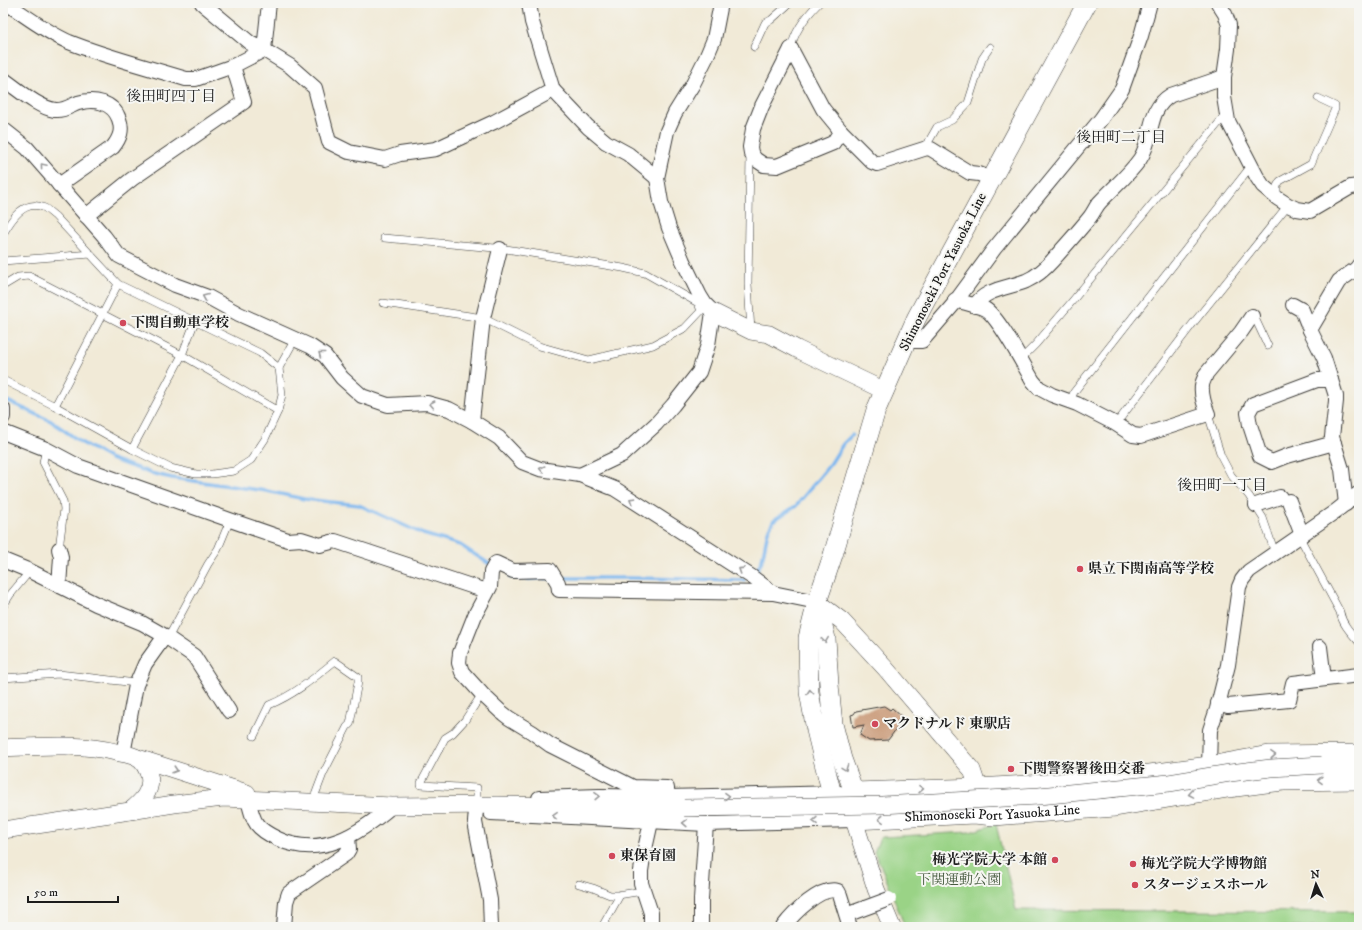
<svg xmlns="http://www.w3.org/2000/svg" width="1362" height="930" viewBox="0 0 1362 930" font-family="'IM FELL DW Pica','Noto Serif JP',serif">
<rect width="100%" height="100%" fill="#f6f6f2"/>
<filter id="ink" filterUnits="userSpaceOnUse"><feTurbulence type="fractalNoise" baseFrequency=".025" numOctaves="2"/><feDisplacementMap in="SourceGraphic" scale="8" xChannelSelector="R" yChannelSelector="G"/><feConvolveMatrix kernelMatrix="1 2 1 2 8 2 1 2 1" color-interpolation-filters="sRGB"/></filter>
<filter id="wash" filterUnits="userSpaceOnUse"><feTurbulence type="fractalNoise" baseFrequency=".012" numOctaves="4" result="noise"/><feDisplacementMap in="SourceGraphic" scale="16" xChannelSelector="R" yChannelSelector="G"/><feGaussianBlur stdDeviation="0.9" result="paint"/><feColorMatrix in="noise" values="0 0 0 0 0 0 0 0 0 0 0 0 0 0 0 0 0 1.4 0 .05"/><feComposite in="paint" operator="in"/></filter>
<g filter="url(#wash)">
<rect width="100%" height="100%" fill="#f1ead7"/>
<path fill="#9ad386" stroke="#5b7851" d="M996,824L1016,910L1359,912V927H905L881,866L874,852L879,840L882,837L970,832Z"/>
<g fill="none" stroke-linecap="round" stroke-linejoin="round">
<g stroke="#7fb8ef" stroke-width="3.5">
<path d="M3,399L51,421L82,443L111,459L150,473L172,478L267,491L304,499L359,505L423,534L460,545L491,565"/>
<path d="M756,572L762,560L768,531L774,520L796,506L831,463L843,444L852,435"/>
<path d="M510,577L523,579L551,578"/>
<path d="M559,578H633L744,580"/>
</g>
</g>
<g id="blocks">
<path fill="#cc9f7f" d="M884,706L890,710L892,708L902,717L897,722L899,725L888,740L869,741L860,735L864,725L853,727L851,715L854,714L856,711Z"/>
</g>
</g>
<g filter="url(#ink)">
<use href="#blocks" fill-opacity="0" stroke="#3c3b38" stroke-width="1"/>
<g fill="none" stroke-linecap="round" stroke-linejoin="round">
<g stroke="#3c3b38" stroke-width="8">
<g id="service">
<path d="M754,47L765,23L771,20L790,3"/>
<path d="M791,49C794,31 806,16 819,3"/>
<path d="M927,148L929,141L937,127L952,120L968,103L982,59L990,47"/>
<path d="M750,155L748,284L751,331"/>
<path d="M1277,198V186L1280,181L1311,164L1335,109V106L1318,98"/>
<path d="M3,234C11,220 24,198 45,208C48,210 52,214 55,216L118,284L260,353L279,368L282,395L278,411L265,439L251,460L234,471L212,474H196L170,468L132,449L55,406L3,380"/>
<path d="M3,261L91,254"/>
<path d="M3,286L18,277L29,276L182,355L278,411"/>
<path d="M383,303L483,318L539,346L589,360L653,345L685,328L701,311L698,303L645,273L623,268L506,249L384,238"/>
<path d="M1252,316H1254L1268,346"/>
<path d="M1020,358L1026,354L1036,344L1074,299L1227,113"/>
<path d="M279,368L295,339"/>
<path d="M1070,402L1074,392L1251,166"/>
<path d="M55,406L118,284"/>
<path d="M1208,414L1221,456L1231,475L1249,496L1263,518L1275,553"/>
<path d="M1116,424L1191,326L1288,205"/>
<path d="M46,449L43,462L63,501L64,509L59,549"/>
<path d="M132,449L182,355L195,321"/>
<path d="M1299,536L1340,612C1342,624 1351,633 1359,642"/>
<path d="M3,606L10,595L30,571"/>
<path d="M168,638L208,564L218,549L230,520"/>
<path d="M3,678L59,674L136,683"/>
<path d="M254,736L269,705C294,695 314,678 335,661L358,677V682L350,724L347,727L323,774L312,803"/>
<path d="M477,800V788L421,785V783L445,738L453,733L465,720L482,694"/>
<path d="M579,884L593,888L610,895H618L643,891"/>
<path d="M602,927L620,895"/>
</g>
</g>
<g stroke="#3c3b38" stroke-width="16">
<g id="minor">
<path d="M6,3C26,16 46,32 69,42C106,57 147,67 186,79H196L233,66"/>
<path d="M202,3L250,43L264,50L290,66L315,88L329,142L349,152L385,159L400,154L436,149L494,122L553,90"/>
<path d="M529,3L532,22L553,90L588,127L606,142L628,154L657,178"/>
<path d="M1218,3L1225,14L1229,25L1228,49L1224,77V97L1228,121L1257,177L1263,186L1277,198L1288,205L1297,209L1310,211L1351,187L1359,186"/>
<path d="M791,49L823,109L841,131L872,162L877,164L927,148L931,149L970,173L979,174L992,179"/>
<path d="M791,49L762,106L753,129L750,147L751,153L755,159L764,165L777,166L833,143L841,131"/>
<path d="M264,50L269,3"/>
<path d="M3,79C18,89 37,107 55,110C64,111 70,106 78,103C94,98 113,102 119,119C123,130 120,138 113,147L59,185"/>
<path d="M3,129L27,148L104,236L119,256L175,285L208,297L239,314L310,346L325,356L342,378L362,396L388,405L427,403L449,409L472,421L499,438L522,462L540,469L580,475L615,489L752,577L773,593"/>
<path d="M86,216L132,179L244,102L233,66L264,50"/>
<path d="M955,300C965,303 976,305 985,309C999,317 1024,366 1033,381L1039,388L1052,395L1077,404L1116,424L1133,435L1141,436L1208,414C1205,407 1201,394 1202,386C1202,382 1205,378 1206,374L1241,332L1252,316"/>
<path d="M1293,305L1302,310L1310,330"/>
<path d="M975,306C984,289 1009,288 1026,281C1035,277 1045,269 1052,261C1065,246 1078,232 1090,217C1094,212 1096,206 1100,202C1113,188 1129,175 1140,159C1154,138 1146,110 1171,95L1224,77"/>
<path d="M906,341H922L953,305L994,249L1101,119L1122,89L1141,36L1150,3"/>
<path d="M1331,380H1317L1253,404L1248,413L1250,425L1260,456L1272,462L1287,456L1334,443"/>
<path d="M3,409V417"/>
<path d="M472,421L483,318L500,249"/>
<path d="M3,432L46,449L78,466L230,520L288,540L301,539L320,545L335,541L477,588L487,590"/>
<path d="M580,475L622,455L656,424L673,405L699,372L708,345L713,312L705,304L700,296L683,261L669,228L661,202L657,178L667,131L675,113L693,84L706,58L714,39L721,3"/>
<path d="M1289,501L1302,535"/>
<path d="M1346,504L1342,469L1332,437L1336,401V396L1324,358L1310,330L1339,281L1356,269L1359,265"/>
<path d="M1256,505L1280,497"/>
<path d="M3,560L30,571L96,604L142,623L165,636L194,656L229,711"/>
<path d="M59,586L61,557L59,549"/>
<path d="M1320,647L1324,679"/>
<path d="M1218,703L1228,706L1289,700L1293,683L1359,675"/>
<path d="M123,754L136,685L145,664L165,636"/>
<path d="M1209,766L1210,730L1217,709L1228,665L1239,587L1242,580L1249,571L1336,511L1359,493"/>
<path d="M667,797V788L633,787L550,745L532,732L509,718L500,711L482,694L462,672L459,663L460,653L475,615L490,587L491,572L496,563L513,571L550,570L558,583L559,590L773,593L817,602"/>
<path d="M539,798L599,796L667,797L840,793"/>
<path d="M248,800C254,823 255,828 278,839C321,859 359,834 392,806"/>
<path d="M476,810L475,822L490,900L491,927"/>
<path d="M491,813L706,824L854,820"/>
<path d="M284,927L286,902L289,893L346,854L349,849L348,837"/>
<path d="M651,927V913L641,883V871L643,858L651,822"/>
<path d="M701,927V899L706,824"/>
<path d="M783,927C793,914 821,885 838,891L840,895L850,927"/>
</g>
</g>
<g stroke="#3c3b38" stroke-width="18">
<g id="tertiary">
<path d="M713,312L751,331L769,334L797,349L885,391"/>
<path d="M817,602L842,621L886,669L972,770L978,788"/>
<path d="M3,748C42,746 82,743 120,753C125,754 132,755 137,758C143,761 147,769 149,775C153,791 141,802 130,811"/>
<path d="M138,758L247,793"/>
<path d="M1322,765L1359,766"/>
<path d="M854,808V820L876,889L892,927"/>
<path d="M3,830L130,811L174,804L223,798L392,806L498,805L684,808"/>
</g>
</g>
<g stroke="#3c3b38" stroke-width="20">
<g id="secondary">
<path id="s1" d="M1087,3L926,300L916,319L876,410L833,555L817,602L808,638L809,692L816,730L824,763L832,794L854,820L974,814L994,816L1115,807L1228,788L1283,781L1359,780"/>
<path d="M818,605L826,639L829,685L833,724L842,759L854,792L978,788L1044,784L1120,778L1209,766L1269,755L1359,754"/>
</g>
</g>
<use href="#service" stroke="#fff" stroke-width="7"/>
<use href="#minor" stroke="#fff" stroke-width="14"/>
<use href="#tertiary" stroke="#fff" stroke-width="17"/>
<use href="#secondary" stroke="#fff" stroke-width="19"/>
<g stroke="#3c3b38" stroke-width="16" stroke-linecap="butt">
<path id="minor-bridge" d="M854,912L889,899"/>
</g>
<g stroke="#3c3b38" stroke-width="18" stroke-linecap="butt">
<path id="tertiary-bridge" d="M684,808L882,805L1039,796L1169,783L1230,773L1271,768L1322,765"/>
</g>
<use href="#minor-bridge" stroke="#fff" stroke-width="14"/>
<use href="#tertiary-bridge" stroke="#fff" stroke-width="17"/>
</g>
<defs><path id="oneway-chevron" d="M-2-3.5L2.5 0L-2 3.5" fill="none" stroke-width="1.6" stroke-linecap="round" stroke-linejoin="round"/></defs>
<g stroke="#999">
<use href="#oneway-chevron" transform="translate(43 166) rotate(-130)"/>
<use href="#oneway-chevron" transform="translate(205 297) rotate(-157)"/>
<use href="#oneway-chevron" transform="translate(321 354) rotate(-142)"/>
<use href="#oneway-chevron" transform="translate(432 404) rotate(-168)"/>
<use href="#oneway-chevron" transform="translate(542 469) rotate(-166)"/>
<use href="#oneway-chevron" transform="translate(632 500) rotate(-148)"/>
<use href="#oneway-chevron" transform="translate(741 570) rotate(-147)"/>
<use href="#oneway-chevron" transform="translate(825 640) rotate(82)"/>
<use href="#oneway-chevron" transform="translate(810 692) rotate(-95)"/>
<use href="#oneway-chevron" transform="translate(1273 755) rotate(-3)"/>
<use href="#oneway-chevron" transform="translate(845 768) rotate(69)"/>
<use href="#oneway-chevron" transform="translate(175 770) rotate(18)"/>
<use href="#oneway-chevron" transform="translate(1320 780) rotate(179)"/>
<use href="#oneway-chevron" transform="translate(921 789) rotate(-1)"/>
<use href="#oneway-chevron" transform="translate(1191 794) rotate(170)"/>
<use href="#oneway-chevron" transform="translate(597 796) rotate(-2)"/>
<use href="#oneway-chevron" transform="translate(727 796) rotate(-1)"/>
<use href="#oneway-chevron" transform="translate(555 816) rotate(-177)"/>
<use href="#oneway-chevron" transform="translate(881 819) rotate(177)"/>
<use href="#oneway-chevron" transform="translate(815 821) rotate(179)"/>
<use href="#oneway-chevron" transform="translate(685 823) rotate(-178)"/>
</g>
</g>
<g fill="#d1495b" stroke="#f6f6f2" stroke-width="1.5">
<circle cx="123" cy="323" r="4"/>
<circle cx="1080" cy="569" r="4"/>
<circle cx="875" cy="724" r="4"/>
<circle cx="1011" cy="769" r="4"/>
<circle cx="612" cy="856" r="4"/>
<circle cx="1055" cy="860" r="4"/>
<circle cx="1133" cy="864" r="4"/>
<circle cx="1135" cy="885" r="4"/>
</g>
<g text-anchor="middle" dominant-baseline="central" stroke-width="4" stroke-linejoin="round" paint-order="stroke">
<g font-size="14" fill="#1c1c1c" stroke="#f6f6f2">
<text transform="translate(943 272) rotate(-63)">Shimonoseki Port Yasuoka Line</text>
<text stroke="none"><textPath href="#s1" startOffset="1028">Shimonoseki Port Yasuoka Line</textPath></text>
</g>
<g font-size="14" font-weight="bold" fill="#1c1c1c" stroke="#f6f6f2" text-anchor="start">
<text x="131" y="323">下関自動車学校</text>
<text x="1088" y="569">県立下関南高等学校</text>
<text x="883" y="724">マクドナルド 東駅店</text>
<text x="1019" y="769">下関警察署後田交番</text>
<text x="620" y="856">東保育園</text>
<text x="1047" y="860" text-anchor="end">梅光学院大学 本館</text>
<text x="1141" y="864">梅光学院大学博物館</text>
<text x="1143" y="885">スタージェスホール</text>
</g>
<g font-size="14" fill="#485c41" stroke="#f6f6f2">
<text x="959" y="880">下関運動公園</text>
</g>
<g font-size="15" fill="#1c1c1c" stroke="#f6f6f2">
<text x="171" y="96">後田町四丁目</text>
<text x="1121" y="137">後田町二丁目</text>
<text x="1222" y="485">後田町一丁目</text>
</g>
</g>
<rect width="1362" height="930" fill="none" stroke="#f6f6f2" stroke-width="16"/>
<g transform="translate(1316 884) rotate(356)" stroke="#f6f6f2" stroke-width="3" paint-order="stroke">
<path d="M0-3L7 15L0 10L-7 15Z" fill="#1c1c1c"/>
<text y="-6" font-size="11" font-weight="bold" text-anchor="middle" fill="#1c1c1c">N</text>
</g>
<path d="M28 896v6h90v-6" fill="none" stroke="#1c1c1c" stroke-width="2"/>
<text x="34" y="896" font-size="12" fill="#1c1c1c" stroke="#f6f6f2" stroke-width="3" paint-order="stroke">50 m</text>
</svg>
